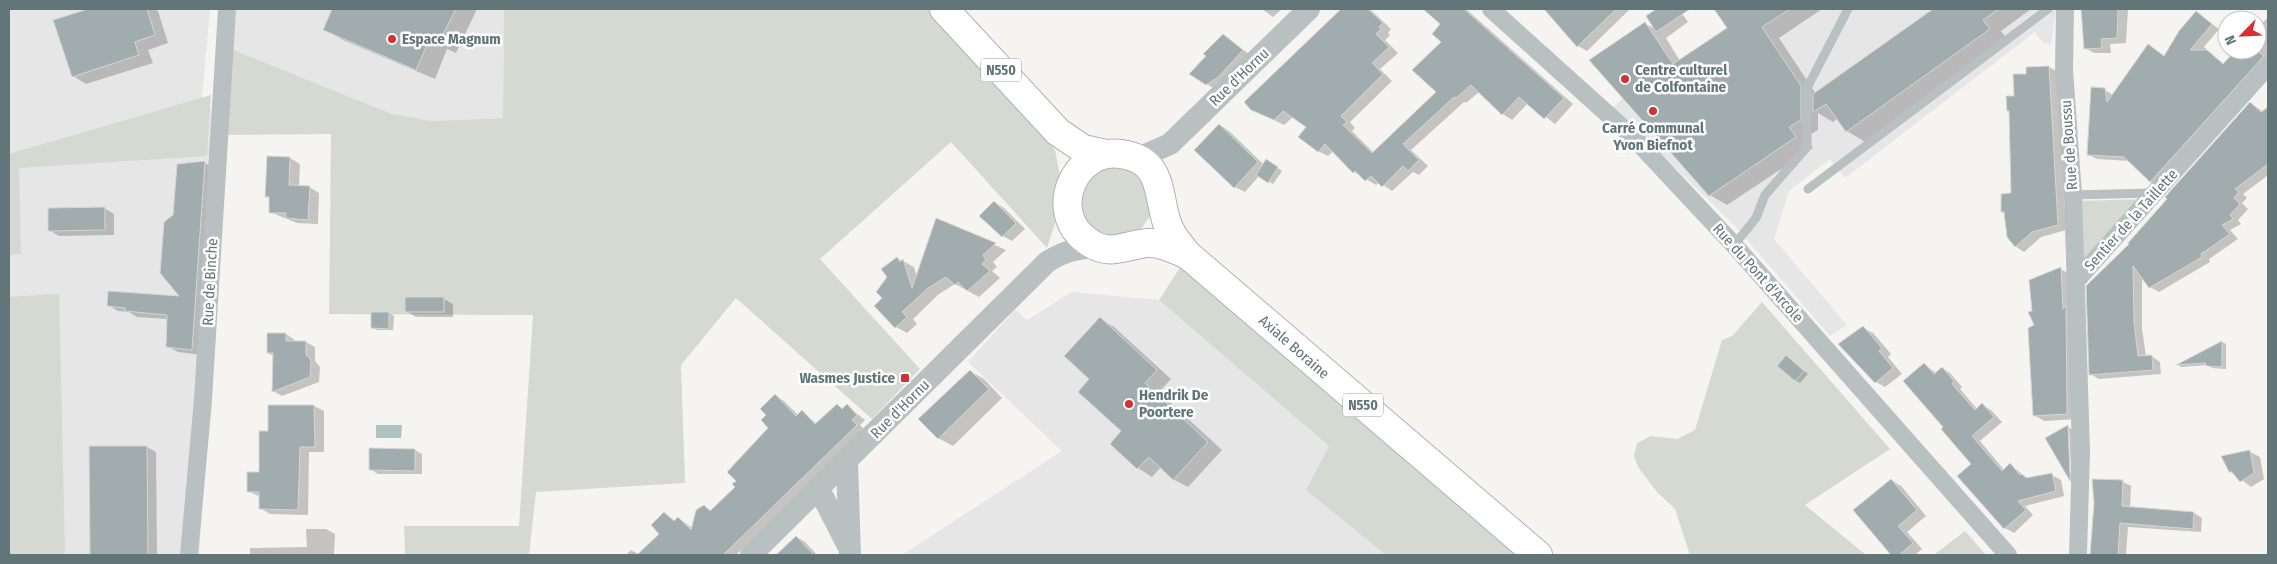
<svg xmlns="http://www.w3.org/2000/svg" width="2277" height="564" viewBox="0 0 2277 564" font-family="'Fira Sans Condensed',sans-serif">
<rect width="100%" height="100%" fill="#f5f4f1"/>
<g fill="#e5e6e5">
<path d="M9,9H210L202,97L228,135L199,555H9Z"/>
<path d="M227,9H504L503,118L432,121L392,114L224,46Z"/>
<path d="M1721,9H2056L2051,44L2043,43L2035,32L1845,178L1830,159L1789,191L1774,239L1847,325L1830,336L1736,227L1613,107L1649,75L1646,71L1669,57L1673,64L1732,24Z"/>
<path d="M1072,292L1159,300L1329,446L1307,490L1386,555H902L1062,451L968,362L1015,310L1027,320Z"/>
</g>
<g fill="#d6d9d1">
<path d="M504,9H930L1035,123L1055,150L1060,176L1057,217L1047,248L951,142L820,259L920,369L872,419L736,298L681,365L685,483L536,492L529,555H405L404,526H519L533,315L329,314L331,134L218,135L224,46L392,114L432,121L503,118Z"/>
<path d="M211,95L207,156L19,168L21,254L9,255V154Z"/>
<path d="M1114,165L1138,172C1142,181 1151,194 1153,204C1154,211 1148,220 1144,225C1121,257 1064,222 1085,187C1087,183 1089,176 1093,174C1099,170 1108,168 1114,165Z"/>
<path d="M2151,199L2076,281L2073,201Z"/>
<path d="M1188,255L1537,555H1386L1306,490L1329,446L1159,300Z"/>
<path d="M59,294L65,555H9V297Z"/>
<path d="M1762,302L1890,449L1805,505L1866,555H1690L1675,509L1657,492L1638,467L1634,456L1637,443L1651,436L1677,439L1695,430L1722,340L1732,336Z"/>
<path d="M1965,531L1986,555H1934Z"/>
</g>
<path fill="#b0c1c2" d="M376,425H402L401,438H376Z"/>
<g fill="#0003" fill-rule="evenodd">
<path d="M92,9H154L158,11L168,43L148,50L153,63L86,84L73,76L55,21Z"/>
<path d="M333,9H477L456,53L447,49L435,79L343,40L324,29Z"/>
<path d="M1262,9H1282L1273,17Z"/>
<path d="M1343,9H1370L1391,29L1388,33L1390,35L1385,40L1398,53L1380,69L1392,81L1350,122L1355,128L1352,131L1374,153L1437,92L1442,42V24L1429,12L1432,9H1466L1573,104L1555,124L1528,103L1512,120L1503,114L1479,92L1466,103L1464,102L1411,150L1428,166L1419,175L1413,172L1392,191L1379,182L1376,185L1354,172L1333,151L1328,156L1318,151L1308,127L1293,117L1284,125L1252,109L1246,102Z"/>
<path d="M1546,9H1630L1587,51L1578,46Z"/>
<path d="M1658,9H1679L1688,22L1666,38L1680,61L1729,28L1716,9H1822L1779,38L1816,94L1935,9H2031L2001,31L2008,40L1865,142L1847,131L1838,118L1833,122L1818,113V130L1806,137L1813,148L1727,205L1710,195L1645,24L1656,29L1648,16Z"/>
<path d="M2082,9H2128L2126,43L2110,44L2111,53H2094L2085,48Z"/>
<path d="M2196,12L2219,29L2204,47L2224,64L2237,50H2257V29L2268,17V59L2159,186L2150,182L2130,161L2097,159L2089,155L2105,90L2113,95L2165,57Z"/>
<path d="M1224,36L1252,56L1216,90L1207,84Z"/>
<path d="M2049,67L2058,72L2066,230L2041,237L2024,252L2015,246L2005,213L2003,212L2013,194L2015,97L2027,75Z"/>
<path d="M2251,103L2263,112L2268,108V175L2243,194L2247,198L2242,203L2248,209L2238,220L2241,224L2230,230L2238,239L2209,259L2210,262L2159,292L2150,287L2142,276V328L2146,357L2151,356L2160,362L2161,374L2099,379L2090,374L2131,244Z"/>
<path d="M1220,125L1229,131L1264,165L1271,163L1282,171L1273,184L1259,176L1245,192L1235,187L1224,175Z"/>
<path d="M290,158L300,164L299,187H309L319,193L318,224L297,223L270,212V198L267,196Z"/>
<path d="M205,163L215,169L202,355L178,352L167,346L168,319L137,317L129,312L118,311L108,305L182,298L174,215Z"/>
<path d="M994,202L1004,208L1025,229L1012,241L1003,236Z"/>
<path d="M104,208L114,214V235L59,236L49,230Z"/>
<path d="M937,219L1006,250L993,262L997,267L992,271L1000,278L979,297L955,284L939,294L913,319L917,324L907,333L896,327L884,298L888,277L897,258L914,267L917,277Z"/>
<path d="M2060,269L2070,274L2077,419L2044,421L2034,415L2036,325L2033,312Z"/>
<path d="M444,299L453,304V317H416L406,311Z"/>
<path d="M373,313H389L394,316L393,330H377L373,328Z"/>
<path d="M1100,319L1114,327L1171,379L1159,392L1222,450L1188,487L1173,479L1161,467L1152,477L1138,468L1111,444L1123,431L1091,379Z"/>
<path d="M1863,328L1873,333L1891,354L1888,357L1902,374L1885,387L1876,382Z"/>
<path d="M286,334L295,340V342H306L315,347V361L320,367L319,382L282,396L273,391L274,356L268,353Z"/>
<path d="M2222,342L2226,344V369L2212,368L2208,365L2181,367L2178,365Z"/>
<path d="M1787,357L1808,374L1800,383L1795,380Z"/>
<path d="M1924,364L1936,373L1942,368L1950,373L1962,387L1960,389L1977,409L1982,405L1991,410L2002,422L1980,441L2004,470L2010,465L2029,479L2052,475L2061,480L2064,496L2025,506L2033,515L2014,533L2005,528L1973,464L1945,427Z"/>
<path d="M970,371L984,379L1002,398L953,446L938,438Z"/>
<path d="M776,396L784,401L798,415L802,412L817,424L837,405L844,409L847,406L865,420L860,425L865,430L736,555H626L631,550L640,555L660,534L664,514L676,521L679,518L693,529L704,506L712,511L737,487V481L770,428L768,415Z"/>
<path d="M314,406L324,411V452H309L308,515L270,514L260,508V497L248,491L260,474L270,432Z"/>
<path d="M2068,427L2075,431L2077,484L2070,480L2046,439ZM2066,429H2069L2071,473L2068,471Z"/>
<path d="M90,447H147L156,452L157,555H91Z"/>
<path d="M415,450L422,454V474H378L370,469Z"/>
<path d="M2250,452L2260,457L2264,479L2251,487L2230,471Z"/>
<path d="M1891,480L1901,486L1926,516L1907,532L1922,549L1915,555H1893L1855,510Z"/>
<path d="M2123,482L2131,486L2130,508L2194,513L2202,518L2201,532L2128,527L2126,555H2092L2095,503Z"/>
<path d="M306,529H326L335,534L334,555H250V548L307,547Z"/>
<path d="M797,537L805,542L817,555H778Z"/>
</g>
<g fill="#a1acae" stroke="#d6d6d4">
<path d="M88,9H147L155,35L135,42L139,55L72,77L53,20Z"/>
<path d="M332,9H456L438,44L429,40L416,70L323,30Z"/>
<path d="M1341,9H1368L1383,23L1379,27L1381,29L1376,34L1389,47L1372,63L1383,74L1341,116L1347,122L1343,125L1372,153L1436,92L1412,70L1441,42L1432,34L1440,24L1423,9H1464L1564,98L1544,119L1519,97L1502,115L1471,85L1456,98L1454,97L1403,144L1419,160L1408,171L1403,166L1382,187L1371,176L1365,181L1355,171L1353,173L1325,144L1318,152L1298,137L1306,127L1283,111L1274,120L1251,110L1244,102Z"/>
<path d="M1544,9H1616L1577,47Z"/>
<path d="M1656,9H1690L1656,32L1646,16Z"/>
<path d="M1714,9H1790L1762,27L1801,86V120L1789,127L1796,137L1709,196L1589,60L1645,22L1673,64L1727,28Z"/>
<path d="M1933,9H1999L1983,20L1990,29L1846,132L1826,104L1813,112V94Z"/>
<path d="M2081,9H2118L2117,38L2101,39L2102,48L2084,49Z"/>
<path d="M2196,11L2212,24L2190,50H2207L2223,64L2236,50H2256L2264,56L2150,182L2124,157L2087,155L2091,87L2105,88L2107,102L2148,44L2164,56L2179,31Z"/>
<path d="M1223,34L1243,50L1218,77L1206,85L1189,74L1206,56L1203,54Z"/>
<path d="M2049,66L2058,225L2032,232L2015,247L2007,237L2004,212H2001V194L2011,193L2009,111H2007L2006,96H2014L2013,74H2026V67Z"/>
<path d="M2250,102L2261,112L2268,107V164L2235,189L2239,192L2234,198L2240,204L2230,215L2233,219L2222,225L2230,234L2201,254L2202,257L2149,288L2133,266L2134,322L2138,356L2152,355L2153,370L2089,375L2086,286L2129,244L2128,243L2167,199L2165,197Z"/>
<path d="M1219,124L1258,162L1234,188L1194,150Z"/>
<path d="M267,156L290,157L289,185L310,186L308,220L286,218V213H269V197H265Z"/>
<path d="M1266,159L1278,167L1268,183L1256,175Z"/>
<path d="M205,161L192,350L166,347L167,315L125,311V308L107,306L108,291L179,296L160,273L164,222L173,215L177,164Z"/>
<path d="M994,201L1016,223L1002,237L979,216Z"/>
<path d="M105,207V230L48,231V208Z"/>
<path d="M936,218L996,243L983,255L986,260L982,264L990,271L967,291L958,282L955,285L946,277L928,288L902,312L907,317L895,328L874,306L882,298L876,292L887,277L881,269L897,257L900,262L903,259L912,288Z"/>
<path d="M2061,267L2063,309L2066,306L2067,414L2033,416L2028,328L2034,325L2028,312L2032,311L2029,280Z"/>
<rect x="405" y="297" width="39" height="15"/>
<path d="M371,312H389V329L371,328Z"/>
<path d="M1100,317L1157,370L1145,383L1208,442L1173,480L1149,457L1137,469L1110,444L1121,431L1078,392L1089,379L1064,356Z"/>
<path d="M1863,326L1882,348L1879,351L1893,368L1875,383L1838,344Z"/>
<path d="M267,333H286V341H306V355L311,360L310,377L272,392L273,353H267Z"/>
<path d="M2222,341V367L2207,366L2205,363L2176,365Z"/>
<path d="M1786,355L1804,371L1795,381L1777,366Z"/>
<path d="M1924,363L1934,374L1942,367L1954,381L1952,384L1975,410L1982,403L1994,417L1972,436L2002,471L2010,463L2020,475L2022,474L2026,478L2052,473L2056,491L2018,501L2026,510L2004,529L1957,476L1971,464L1941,429L1943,427L1903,381Z"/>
<path d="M970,370L989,389L938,439L918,419Z"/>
<path d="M775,394L796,416L802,410L815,424L837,404L842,409L847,404L857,415L852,420L857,425L723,555H637L659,534L651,525L664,512L674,521L678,517L691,530L696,510L704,505L710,511L735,487L732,484L736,481L727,472L768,428L761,420L766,415L760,409Z"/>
<path d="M268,405H314L315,447H300L298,510L259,509V492H247V472H259V431H268Z"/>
<path d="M2068,425L2070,475V481L2045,438Z"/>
<path d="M89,446H147L148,555H90Z"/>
<path d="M369,448L415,449V471L369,470Z"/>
<path d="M2250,450L2254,473L2240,482L2232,472H2229L2221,456Z"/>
<path d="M1891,479L1917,510L1898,526L1913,543L1899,555H1891L1853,510Z"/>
<path d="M2092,479L2123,480L2122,506L2194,512L2193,529L2120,523L2118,555H2090L2094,503Z"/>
<path d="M796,536L814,555H776Z"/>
</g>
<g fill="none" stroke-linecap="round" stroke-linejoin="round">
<g stroke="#adb4b6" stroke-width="30">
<g id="primary">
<path d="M944,9L1058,132L1083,149L1106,154"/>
<path d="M1188,255C1176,250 1161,242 1148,243C1124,245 1109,258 1086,240C1048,212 1073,148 1121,154C1164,160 1157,194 1167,223C1171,236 1180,245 1188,255L1538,555"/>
</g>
</g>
<g stroke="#b9c0c1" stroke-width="9">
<path d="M1808,189L2048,9"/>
<path d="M2073,195L2153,193"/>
<path d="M1734,245L1756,218L1765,195L1807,147V88L1848,9"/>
</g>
<g stroke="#b9c0c1" stroke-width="18">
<path d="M1491,9L1633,137L1734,245L2008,555"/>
<path d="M2065,9L2064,70L2073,195L2081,451L2078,555"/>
<path d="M2076,281L2268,66"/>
<path d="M189,555L203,400L227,9"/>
</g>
<g stroke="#b9c0c1" stroke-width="22">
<path d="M1129,156L1145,155L1170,144L1309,9"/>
<path d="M847,463L850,555"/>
<path d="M819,489L847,544"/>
<path d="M751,555L1047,262C1064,251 1078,248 1097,247"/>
</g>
<use href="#primary" stroke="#fff" stroke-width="28"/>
</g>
<g fill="#d63034" stroke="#fff" stroke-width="2">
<circle cx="392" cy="39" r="5"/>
<circle cx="1625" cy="79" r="5"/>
<circle cx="1653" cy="111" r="5"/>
<rect x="900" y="373" width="10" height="10" rx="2.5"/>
<circle cx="1129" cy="404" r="5"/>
</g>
<g text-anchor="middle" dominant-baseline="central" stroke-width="5" stroke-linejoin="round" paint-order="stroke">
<g fill="#fff" stroke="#919fa2" stroke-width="1">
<rect x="981" y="58.5" width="40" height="23" rx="4"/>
<rect x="1343" y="393.5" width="40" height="23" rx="4"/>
</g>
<g font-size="14" font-weight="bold" fill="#62767a">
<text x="1001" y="70">N550</text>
<text x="1363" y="405">N550</text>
</g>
<g font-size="15" font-weight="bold" fill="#62767a" stroke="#fff" text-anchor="start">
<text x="402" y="39">Espace Magnum</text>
<text x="1635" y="70">Centre culturel<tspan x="1635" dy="17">de Colfontaine</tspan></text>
<text x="1653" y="128" text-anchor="middle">Carré Communal<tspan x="1653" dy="17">Yvon Biefnot</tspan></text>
<text x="895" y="378" text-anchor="end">Wasmes Justice</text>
<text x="1139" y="395">Hendrik De<tspan x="1139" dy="17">Poortere</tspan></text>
</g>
<g font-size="15" fill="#62767a" stroke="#fff">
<text transform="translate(1239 77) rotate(-44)">Rue d'Hornu</text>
<text transform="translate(2069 145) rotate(-94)">Rue de Boussu</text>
<text transform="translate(2131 220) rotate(-48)">Sentier de la Taillette</text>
<text transform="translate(1758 273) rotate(48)">Rue du Pont d'Arcole</text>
<text transform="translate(210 282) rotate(-87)">Rue de Binche</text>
<text transform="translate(1294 347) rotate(41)">Axiale Boraine</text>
<text transform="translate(900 409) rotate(-45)">Rue d'Hornu</text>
</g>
</g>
<rect width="2277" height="564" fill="none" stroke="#62767a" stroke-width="20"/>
<g transform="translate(2242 35) rotate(246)"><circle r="24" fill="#ffffff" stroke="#c0c8ca"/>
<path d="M0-4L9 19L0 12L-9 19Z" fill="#d63034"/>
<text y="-8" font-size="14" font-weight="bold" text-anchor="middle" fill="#62767a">N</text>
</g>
</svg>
